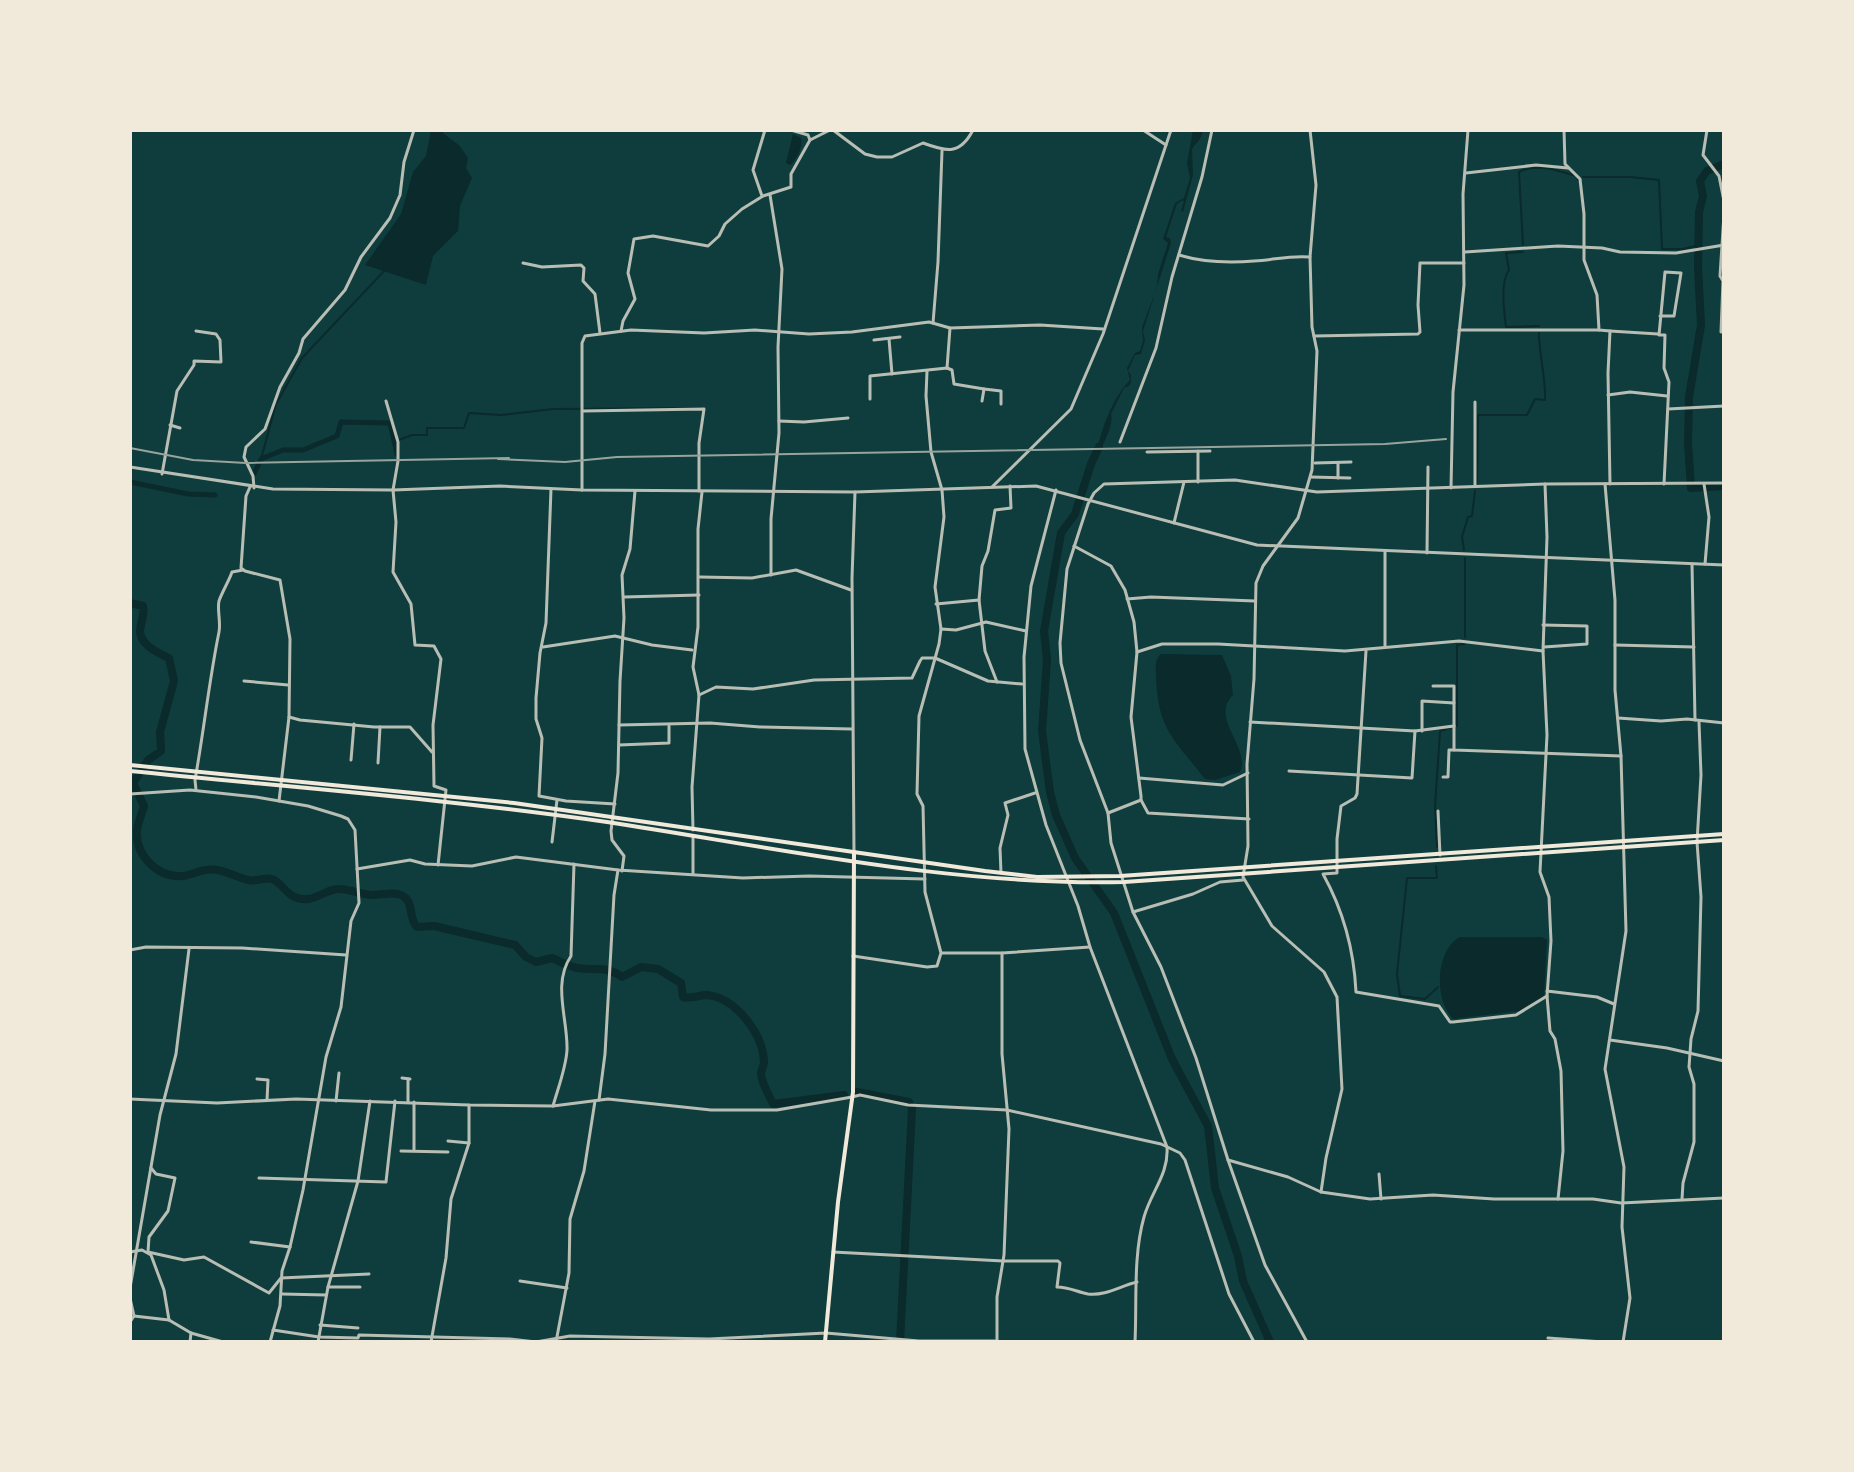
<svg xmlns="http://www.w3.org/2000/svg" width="1854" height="1472" viewBox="0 0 1854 1472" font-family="'Sofia Sans Condensed',sans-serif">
<rect width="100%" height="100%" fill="#0f3d3e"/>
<g fill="#0a2a2b">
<path d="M431,130H444L443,133L460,146L468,158L466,168L472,178L460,206L458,231L433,256L426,285L365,265L401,214L413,172L426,156Z"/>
<path d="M1193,130H1203C1201,140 1197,142 1192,149L1193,175L1183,212L1181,211L1184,201H1181L1177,204L1166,237L1170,238L1171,243L1143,331L1145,340L1141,354L1135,355L1128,371L1131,375V382L1129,386L1124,388L1111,414C1114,426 1103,443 1098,455H1095C1103,427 1111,400 1130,380L1127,368L1135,353L1140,351L1143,341L1142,327L1157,288L1158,274L1168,243L1163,239L1175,203L1184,198L1190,178L1187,163Z"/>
<path d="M793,134L801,138C803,146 797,160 790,165L786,163Z"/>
<path d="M1161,654L1222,655L1231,676L1233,695C1209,719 1251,746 1240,772L1215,780L1205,779C1175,740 1158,731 1156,677C1156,668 1154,660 1161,654Z"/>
<path d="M1460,937H1542L1547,940L1544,996L1519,1011L1453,1019C1434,1000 1435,950 1460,937Z"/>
</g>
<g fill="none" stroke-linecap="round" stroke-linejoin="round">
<g stroke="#0a2a2b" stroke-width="2">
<path d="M1583,177H1630L1659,180L1662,249H1683L1699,245"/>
<path d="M1523,245L1519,172C1538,163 1557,170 1576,176L1578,180"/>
<path d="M1523,252L1506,253L1509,270C1500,282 1504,311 1506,327L1539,326"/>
<path d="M396,441L412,435H427V428H464L469,413L501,415L553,409L702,408"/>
<path d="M261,459L276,404L302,358L385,270"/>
<path d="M1477,483L1478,415H1527L1535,399L1545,400C1546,377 1539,356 1539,333"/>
<path d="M1464,550L1462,537L1468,517L1472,516L1475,491"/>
<path d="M1465,637V558"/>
<path d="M1457,726V645L1465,644"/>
<path d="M1437,847L1435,806L1440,731L1450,728"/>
<path d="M1436,866L1437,878H1407L1397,974L1400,996L1425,999L1438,987"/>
</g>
<g stroke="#0a2a2b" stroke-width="5">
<path d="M254,474L261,459L283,450H303L337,436L341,422L390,423L397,454"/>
<path d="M130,482L188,494L215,495"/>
</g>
<g stroke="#0a2a2b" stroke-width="8">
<path d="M1724,164L1707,171L1700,181L1703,196L1699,212L1698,267L1701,325L1689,397L1688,443L1691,488L1724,486"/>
<path d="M1099,447L1091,464L1075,514L1061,533L1044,631L1047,660L1042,731L1050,792L1056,815L1075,858L1114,913L1172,1059L1208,1126L1215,1188L1238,1256L1243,1281L1270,1342"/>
<path d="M130,603L143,606C145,617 140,623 140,632C142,647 159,653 169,658L174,681L160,732L161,751L148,760L133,783L144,806C142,814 138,822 137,830C135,855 157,878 183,876C191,875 198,871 206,870C222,867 234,877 248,880C256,882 264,877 272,879C284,883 287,901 308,899C318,898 327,890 337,889C349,888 360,895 373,895C381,895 396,891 403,896C414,902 408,918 417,927L434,926L515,945L526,957L536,962L552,958C561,962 567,966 577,968C597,971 605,965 622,977L641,967L658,969L681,983L683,997C693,999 699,995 707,995C736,998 763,1034 764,1062C764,1066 761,1070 761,1074C762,1084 769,1095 773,1104L844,1095"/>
<path d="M857,1092L909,1102L912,1109L900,1342"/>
</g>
<g stroke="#b8beb3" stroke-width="3">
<path d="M791,130L808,135L810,140"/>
<path d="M833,130L865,154L877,157H892L923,143C947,152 960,155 973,130"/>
<path d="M1143,130L1166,145"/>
<path d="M1310,130L1316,185L1310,257L1312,327L1317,351L1312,470L1298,518L1263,566L1256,583L1254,679L1247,764L1248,846L1243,877L1272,926L1324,972L1337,997L1342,1089L1326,1158L1321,1192"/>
<path d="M1564,130L1565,164L1580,179L1584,214V260L1597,295L1599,330L1610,331L1608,373L1610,484"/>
<path d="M1707,130L1703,155L1719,176L1724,201"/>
<path d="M1466,173L1536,165L1568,168"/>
<path d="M770,195L782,269L778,347L779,433L771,519V575"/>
<path d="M762,196L753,170L765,130"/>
<path d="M1724,214L1720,276L1723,281L1721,332L1724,331"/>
<path d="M1465,252L1558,246L1602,248L1620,252L1676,253L1724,245"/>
<path d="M1179,255C1202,262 1230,263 1254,261C1274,260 1290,255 1310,257"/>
<path d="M523,263L542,267L581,265L584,268L583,281L595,294L600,333"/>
<path d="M1660,316H1674L1681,273L1665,272L1659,335H1665L1664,368L1669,382L1664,484"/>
<path d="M933,323L938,262L942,151"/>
<path d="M1459,330H1599"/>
<path d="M621,331L623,321L635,299L628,273L634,239L653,236L708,246L719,236L725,224L742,209L763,196L791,187V174L810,140L830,130"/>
<path d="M1610,331L1658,334"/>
<path d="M1314,336L1418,334L1420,332L1418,305L1420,263H1464"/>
<path d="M889,339L892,374"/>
<path d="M874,340L900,337"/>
<path d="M947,368L950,328"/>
<path d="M1608,395L1630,392L1667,396"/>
<path d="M870,399V376L947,368L952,370L954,384L984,389"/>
<path d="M386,401L398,442V461L393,490L396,522L393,572L411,604L415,645L434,646L441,659L433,725L434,786L446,790L438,865"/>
<path d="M982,401L984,389L1001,391V404"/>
<path d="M1475,402V486"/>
<path d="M1668,409L1724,406"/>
<path d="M583,411L704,409L699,443V491"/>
<path d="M779,421L804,422L848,418"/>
<path d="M170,425L180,428"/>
<path d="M1120,442L1156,348L1172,277L1202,177L1212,130"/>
<path d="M1198,451V482"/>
<path d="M1147,452L1210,451"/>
<path d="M1315,463L1351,462"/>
<path d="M1338,463V478"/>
<path d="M162,474L177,391L194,365V361L221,362L220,340L216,334L196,331"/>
<path d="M1311,477L1350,478"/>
<path d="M1724,483L1545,484L1317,492L1235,480L1104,484L1094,493L1088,504L1067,569L1060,643L1061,663L1080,740L1108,813L1111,843L1133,912L1161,967L1196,1058L1228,1160L1288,1177L1321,1192L1370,1199L1433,1195L1494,1199H1593L1621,1203L1724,1198"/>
<path d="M1545,484L1547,537L1543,651L1547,735L1540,872L1549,897L1551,941L1547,996L1550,1031L1555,1039L1561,1071L1563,1151L1558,1199"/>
<path d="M1704,484L1709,517L1705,564"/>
<path d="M250,487L246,496L241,568L245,571L280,580L290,639L289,717L279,801"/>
<path d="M992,487L1071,409L1103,334L1171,130"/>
<path d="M254,488L253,476L244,457L246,447L265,429L280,387L299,353L303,339L345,290L361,257L390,218L400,195L404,162L414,130"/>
<path d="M1451,488L1453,392L1464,285L1463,194L1468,130"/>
<path d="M551,489L546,623L540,653L536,698V719L542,738L539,796L566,801L615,804"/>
<path d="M582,490V343L585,336L631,330L704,333L755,330L809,334L852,332L929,322L950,328L1040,325L1103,329"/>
<path d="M1056,490L1031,586L1024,657L1025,749L1046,825L1078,906L1090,947L1167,1147C1169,1174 1151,1192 1144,1217C1133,1256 1137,1301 1135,1342"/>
<path d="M1174,523L1184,482"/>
<path d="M1074,546L1111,566L1125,590L1134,622L1137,652L1131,717L1141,796V800L1108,813"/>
<path d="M1427,553L1428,467"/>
<path d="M1692,564L1695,720"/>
<path d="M700,577L752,578L796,570L851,590"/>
<path d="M624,597L699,595"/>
<path d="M1127,599L1151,597L1255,601"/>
<path d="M936,604L979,600"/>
<path d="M1543,625L1587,626V644L1544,647"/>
<path d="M941,629L956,630L986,622L1026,631"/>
<path d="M1615,645L1694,647"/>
<path d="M543,647L615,636L652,645L692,650"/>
<path d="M1385,647V551"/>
<path d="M1366,651L1357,794L1355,798L1341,806L1337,839V873L1323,874C1343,910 1354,950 1356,992L1439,1006L1450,1022H1453L1516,1015L1547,996"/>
<path d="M1137,652L1162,644H1218L1345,651L1459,641L1543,651"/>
<path d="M244,681L288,685"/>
<path d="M997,682L985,651L979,600L982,566L988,551L995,510L1011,508L1010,486"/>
<path d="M1433,686H1454V750L1621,756"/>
<path d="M699,695L716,687L753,689L814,680L912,678L920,661L922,658H935L988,681L1022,684"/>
<path d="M289,717L300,720L374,727H410L432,752"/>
<path d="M1618,718L1661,721L1687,719L1724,723"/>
<path d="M1250,722L1415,731L1454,726"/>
<path d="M619,725L710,723L760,727L852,729"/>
<path d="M1422,731V701L1454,703"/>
<path d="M619,745L669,743V726"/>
<path d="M351,760L354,724"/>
<path d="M378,763L380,727"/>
<path d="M1289,771L1412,778L1415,731"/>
<path d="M1443,777H1448L1449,750H1454"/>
<path d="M1139,778L1223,785L1248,773"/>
<path d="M196,790L195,780C204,730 209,681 219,632C221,622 217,610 219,601C222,592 229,581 232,572L243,570"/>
<path d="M130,794L190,790L256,797L308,806L341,816L348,819L355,830L359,903L351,921L341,1007L326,1057L303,1190L290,1247L282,1271L280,1306L270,1342"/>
<path d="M1141,800L1148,813L1249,819"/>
<path d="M130,808V819"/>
<path d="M1438,811L1440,855"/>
<path d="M693,830L692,787L699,695L693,667L698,627V529L702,492"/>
<path d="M552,842L557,800"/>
<path d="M357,869L410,860L425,864L472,866L516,857L618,870L743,878L809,876L925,879"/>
<path d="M622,871L624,856L612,840L611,831L618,773L620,681L624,618L622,575L630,549L635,491"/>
<path d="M1001,873L1000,848L1008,815L1005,803L1035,793"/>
<path d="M693,874V838"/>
<path d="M1133,912L1193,894L1220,882L1243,880"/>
<path d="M130,950L146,947L242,948L346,955"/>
<path d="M942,953H1002L1090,947"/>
<path d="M853,956L927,967L937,966L941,953L925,892L923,806L917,794L919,716L939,644L941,629L935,587L944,517L942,490L931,452L926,396L927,371"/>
<path d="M1547,991L1597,997L1614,1004"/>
<path d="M1610,1040L1667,1048L1724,1061"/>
<path d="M402,1078L410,1079"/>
<path d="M257,1079L268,1080L267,1100"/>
<path d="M408,1079V1102"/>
<path d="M852,1097L860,1095L908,1105L1007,1110L1161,1144L1180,1153L1185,1160L1229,1294L1254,1342"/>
<path d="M599,1100L605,1054L614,895L618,870"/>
<path d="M336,1101L339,1073"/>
<path d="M553,1106C558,1088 566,1068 567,1050C568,1019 552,984 571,956L574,864"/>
<path d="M448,1141L469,1143"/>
<path d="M414,1150V1102"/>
<path d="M401,1151L448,1152"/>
<path d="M1228,1160L1265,1265L1307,1342"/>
<path d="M151,1168L156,1174L175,1178L168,1211L149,1237L148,1252L184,1260L204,1257L269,1293L281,1278L369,1274"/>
<path d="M1379,1174L1381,1199"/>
<path d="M259,1178L386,1182L395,1101"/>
<path d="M1682,1199L1683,1183L1694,1142V1084L1689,1067L1691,1039L1698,1011L1701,897L1697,842L1701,775L1699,722"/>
<path d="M251,1242L290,1247"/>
<path d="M130,1252L142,1250L151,1255L164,1290L169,1320"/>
<path d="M833,1252L1003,1261H1058L1060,1263L1057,1287C1069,1287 1077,1292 1088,1294C1106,1296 1120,1286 1137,1282"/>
<path d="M520,1281L567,1288"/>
<path d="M328,1287H360"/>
<path d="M130,1288L160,1115L176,1054L189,949"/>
<path d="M282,1294L326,1295"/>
<path d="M130,1298L134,1316L130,1322"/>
<path d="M134,1316L169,1320L191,1333L223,1342"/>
<path d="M320,1325L358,1328"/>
<path d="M273,1330L319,1337L358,1338L359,1335L510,1339L536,1342L570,1336L709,1339L826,1333L919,1341H997"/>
<path d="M997,1340V1297L1004,1255L1009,1129L1002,1054V953"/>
<path d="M190,1342L191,1333"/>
<path d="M431,1342L446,1258L451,1199L469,1143V1105"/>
<path d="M556,1342L569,1273L570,1219L584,1171L595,1101"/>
</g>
<g stroke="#b8beb3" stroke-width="3">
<path d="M130,467L273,489L393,490L500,486L582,490L855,492L1036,486L1257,545L1724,565"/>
<path d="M1605,484L1615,600V690L1621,756L1626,931L1605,1069L1624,1167L1622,1227L1630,1298L1623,1342"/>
<path d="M854,852L852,578L855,492"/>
<path d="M130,1099L217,1103L296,1099L469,1105L553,1106L608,1099L711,1110H777L852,1097"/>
<path d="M1548,1338L1603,1342"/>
<path d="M318,1342L328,1287L358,1181L370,1101"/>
</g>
<path stroke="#f1e9da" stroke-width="4" d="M825,1342L838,1202L853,1092L854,852"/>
<g stroke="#f1e9da" stroke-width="4">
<path d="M130,765L514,803L985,871L1037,877L1120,876L1724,834"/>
<path d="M130,771C289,787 448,799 607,822C778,848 951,886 1124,882L1724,840"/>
</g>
<g stroke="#97a49c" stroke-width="2">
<path d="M130,448L193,460L246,463L509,458"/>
<path d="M498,459L565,462L617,457L1385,444L1446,439"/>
</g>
</g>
<rect width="1854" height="1472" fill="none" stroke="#f1e9da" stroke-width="264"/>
</svg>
